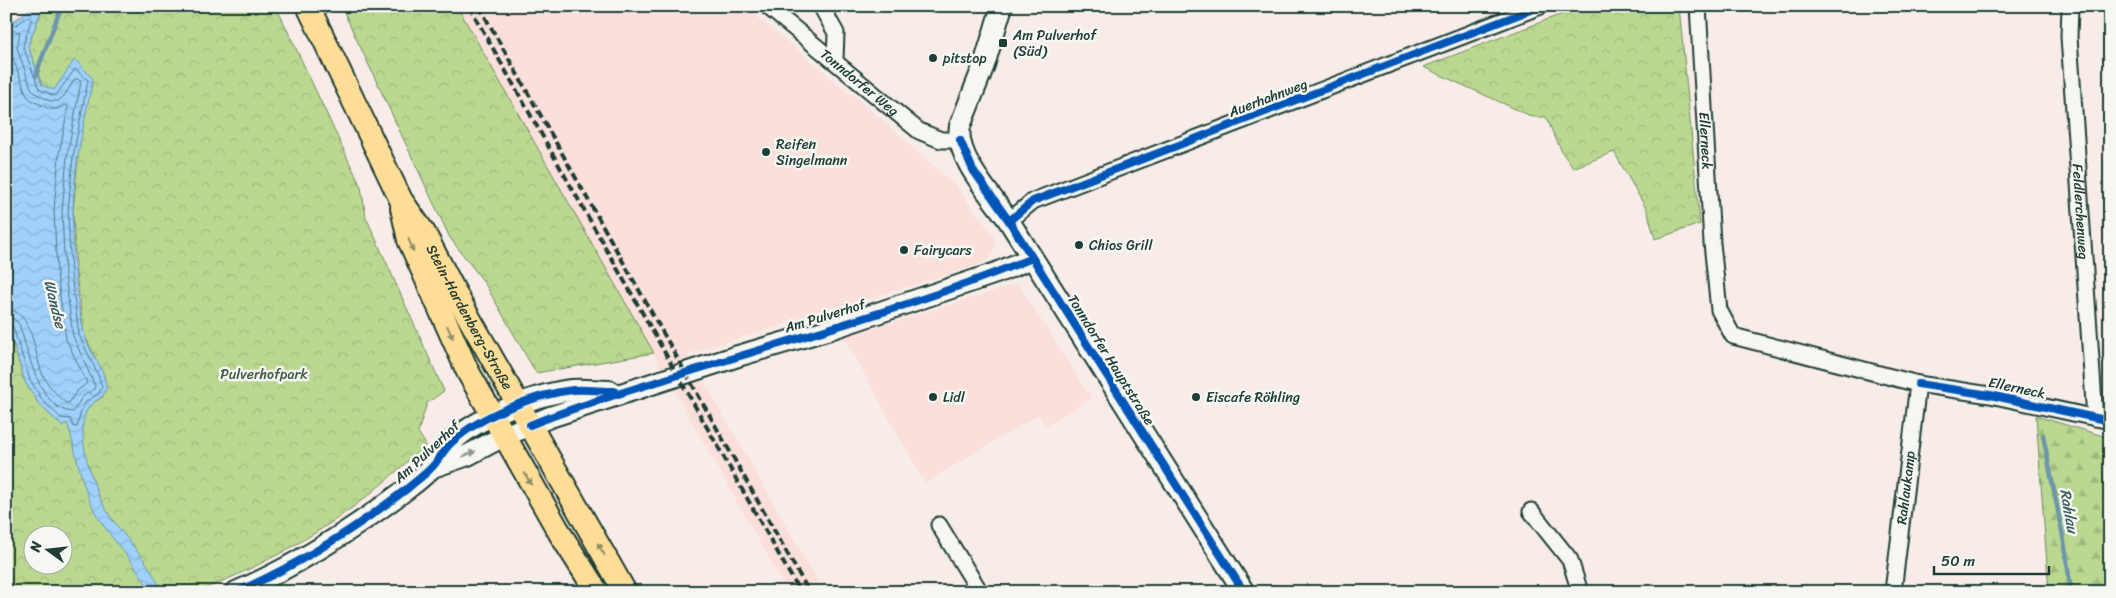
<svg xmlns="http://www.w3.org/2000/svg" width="2116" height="598" viewBox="0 0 2116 598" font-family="Sriracha,sans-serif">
<defs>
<pattern id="forest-firs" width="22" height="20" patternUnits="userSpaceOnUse" patternTransform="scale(1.25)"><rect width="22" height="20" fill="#bbd890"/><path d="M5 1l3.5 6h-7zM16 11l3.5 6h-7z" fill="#a0ba7d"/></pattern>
<pattern id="park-crowns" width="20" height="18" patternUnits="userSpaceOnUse" patternTransform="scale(1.25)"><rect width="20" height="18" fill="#bbd890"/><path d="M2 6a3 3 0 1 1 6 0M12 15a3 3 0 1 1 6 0" fill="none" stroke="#a0ba7d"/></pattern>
<pattern id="water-waves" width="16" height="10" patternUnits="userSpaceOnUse" patternTransform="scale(1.25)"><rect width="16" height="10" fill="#9fd1fc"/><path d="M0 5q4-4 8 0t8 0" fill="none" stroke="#88b4d9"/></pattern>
</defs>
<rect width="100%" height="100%" fill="#f8ece8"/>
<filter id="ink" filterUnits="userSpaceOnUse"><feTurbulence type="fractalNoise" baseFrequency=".02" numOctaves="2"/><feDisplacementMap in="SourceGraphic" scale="10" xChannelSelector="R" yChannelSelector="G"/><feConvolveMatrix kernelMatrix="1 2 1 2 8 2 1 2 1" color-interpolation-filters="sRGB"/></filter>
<g filter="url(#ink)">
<g fill="#fadfdb">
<path d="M457,6H744L868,108L953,183L993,235L996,244L993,252L988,260L978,265L688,354L824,592H788Z"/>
<path d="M1018,284L1091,398L1046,426L1039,414L925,483L844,337Z"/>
</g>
<path fill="url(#forest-firs)" stroke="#6d8a62" d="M2036,416L2110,438V592H2049Z"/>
<g fill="url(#park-crowns)" stroke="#6d8a62" fill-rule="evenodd">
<path d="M43,6H276L361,187L366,217L444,391L427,403L418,432L426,445C402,466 379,488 353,507C306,542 251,571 196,592H6V321L25,382L39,404L62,426L86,412L90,404L103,397L104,376L84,334L76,273L73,212L78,157L54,91L42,85L28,46ZM32,536H62V566H32Z"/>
<path d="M341,6H457L654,353L536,373L484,282L450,238Z"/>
<path d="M1583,6H1679L1700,224L1655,239L1647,210L1614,152L1573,168L1562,152L1546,117H1533L1423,67Z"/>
</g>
<path fill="url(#water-waves)" stroke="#6c96ac" d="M34,6H43L28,46L42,85L54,90L75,59L93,79C88,104 82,130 78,156C69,210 72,280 84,333C88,351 104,366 106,385C108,398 92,400 87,410C76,430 89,470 97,491C106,516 125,534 141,556C150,567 156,579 162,592H150C136,561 111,541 95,512C80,484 77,452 67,423L62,426L39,404L25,382L6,321V19L15,20Z"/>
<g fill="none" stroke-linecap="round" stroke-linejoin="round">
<g stroke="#527884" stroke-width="1">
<path d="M6,24L16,25L29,16L32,17L23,46L39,89L52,95H56L75,69L88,80L73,157L68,212L71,274L79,335L99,377L102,387L99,393L86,402L81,411L77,427H74L70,419L61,418L43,401L30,380L13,327L6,323"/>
<path d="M6,30L20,32L17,48L31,88L35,93L50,101H58L64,96L75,79H78L81,82L67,156L62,212L65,275L73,336L95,386L94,389L82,397L73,412C39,411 28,350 19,324L14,319L6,317"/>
<path d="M6,38L9,40L10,51L27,96L33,101L50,109H57L66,105L68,107L59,155L54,210L57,274L66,339L87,383L76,392L69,403H66C57,395 47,385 42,373C34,353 33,310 6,309"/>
</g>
<g stroke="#6c96ac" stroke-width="4.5">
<path d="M36,76L40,63L59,13L65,6"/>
<path d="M2043,435L2065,547L2071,592"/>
</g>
<g stroke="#1f3d34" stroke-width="19">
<g id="street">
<path id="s1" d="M767,6L919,131L941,140H960"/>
<path d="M821,6L836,33L835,60"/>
<path id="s2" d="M1698,6L1712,243L1719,310L1733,336L1918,384L1990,395L2110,421"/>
<path id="s3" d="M2070,6L2069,37L2095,418"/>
<path d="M1009,221L1033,201L1541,6"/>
<path d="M1531,511L1570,560L1580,592"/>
<path d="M939,525L980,592"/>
<path id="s4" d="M1893,592L1918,384"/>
</g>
</g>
<g stroke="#1f3d34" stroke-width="24">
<g id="secondary">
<path d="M1002,6L984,65L960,126C954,157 993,197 1009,221L1244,592"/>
<path d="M433,467L468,455L504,436L550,417L738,356L830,329L996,273L1032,258"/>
<path d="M236,592C297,566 355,528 408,488C416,482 426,474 433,466C440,459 444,449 452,442C478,417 536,394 572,390C584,389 597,391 610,391"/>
</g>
</g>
<g stroke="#1f3d34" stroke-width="26">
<g id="primary">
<path id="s5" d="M308,6L401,200L424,233L460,302L625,592"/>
<path d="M402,208L409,240L468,372L561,535L597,592"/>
</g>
</g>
<use href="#street" stroke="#f6f6f2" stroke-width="15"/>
<use href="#secondary" stroke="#f6f6f2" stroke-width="20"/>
<use href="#primary" stroke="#fedd96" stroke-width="22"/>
<g stroke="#1f3d34" stroke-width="4" stroke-dasharray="8 4" stroke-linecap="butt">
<path d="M469,6L800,592"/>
<path d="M479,6L809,592"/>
</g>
<g stroke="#f6f6f2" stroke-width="11">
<g id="cycleway">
<path d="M960,140L973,170L1009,221L1244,592"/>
<path d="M1009,221L1033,201L1541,6"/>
<path d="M1918,384L1990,395L2110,421"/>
<path d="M530,425C574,407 621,393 666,379C788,340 914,307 1032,258"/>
<path d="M236,592C297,566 356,528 408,488C416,481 426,474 433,466C440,458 445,448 452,442C480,416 535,394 573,390C586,389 601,391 614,391"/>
</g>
</g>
<use href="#cycleway" stroke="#0057b8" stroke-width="8"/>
</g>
<defs><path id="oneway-solid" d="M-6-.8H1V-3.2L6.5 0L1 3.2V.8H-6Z" transform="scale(1.25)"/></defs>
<g fill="#8e8d65">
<use href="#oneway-solid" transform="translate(411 245) rotate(68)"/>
<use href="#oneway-solid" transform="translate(450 332) rotate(66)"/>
<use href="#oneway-solid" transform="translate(528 479) rotate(60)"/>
<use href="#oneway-solid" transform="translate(601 549) rotate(-120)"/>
</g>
<use fill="#8a9a93" href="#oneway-solid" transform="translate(469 454) rotate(-23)"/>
</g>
<g fill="#1f3d34" stroke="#f6f6f2" stroke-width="2">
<rect x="998" y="38" width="10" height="10" rx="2.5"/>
<circle cx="933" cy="58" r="5"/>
<circle cx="766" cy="152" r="5"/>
<circle cx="1079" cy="245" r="5"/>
<circle cx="904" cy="250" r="5"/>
<circle cx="933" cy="397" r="5"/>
<circle cx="1196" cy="397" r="5"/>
</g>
<g text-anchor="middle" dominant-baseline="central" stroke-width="5" stroke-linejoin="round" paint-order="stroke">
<g font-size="14" fill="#1f3d34" stroke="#f6f6f2" text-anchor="start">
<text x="1013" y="35">Am Pulverhof<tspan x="1013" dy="16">(Süd)</tspan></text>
<text x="943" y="58">pitstop</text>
<text x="776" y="144">Reifen<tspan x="776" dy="16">Singelmann</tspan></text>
<text x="1089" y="245">Chios Grill</text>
<text x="914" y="250">Fairycars</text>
<text x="943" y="397">Lidl</text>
<text x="1206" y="397">Eiscafe Röhling</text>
</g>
<g font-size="14" fill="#1f3d34" stroke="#f6f6f2">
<text stroke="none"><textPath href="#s1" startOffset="120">Tonndorfer Weg</textPath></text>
<text transform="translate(1268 98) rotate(-21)">Auerhahnweg</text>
<text stroke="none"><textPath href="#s2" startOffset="135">Ellerneck</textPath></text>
<text stroke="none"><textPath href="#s3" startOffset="206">Feldlerchenweg</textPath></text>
<text transform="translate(825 316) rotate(-17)">Am Pulverhof</text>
<text stroke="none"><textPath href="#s5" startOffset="351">Stein-Hardenberg-Straße</textPath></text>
<text transform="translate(1111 360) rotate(58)">Tonndorfer Hauptstraße</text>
<text transform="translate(2017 388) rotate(12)">Ellerneck</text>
<text transform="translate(427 452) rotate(-43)">Am Pulverhof</text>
<text stroke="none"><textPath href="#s4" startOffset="105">Rahlaukamp</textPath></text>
</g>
<g font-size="14" fill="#3e5c46" stroke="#f6f6f2">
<text x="264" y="374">Pulverhofpark</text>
</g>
<g font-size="15" font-style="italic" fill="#395b5c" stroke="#f6f6f2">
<text transform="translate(55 304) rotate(76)">Wandse</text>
<text transform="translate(2069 511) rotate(80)">Rahlau</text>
</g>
</g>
<rect width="2116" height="598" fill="none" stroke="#f6f6f2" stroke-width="25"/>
<rect x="12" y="12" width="2091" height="573" fill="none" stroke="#1f3d34" stroke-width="2" filter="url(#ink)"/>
<g transform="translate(48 550) rotate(285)"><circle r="24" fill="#f6f6f2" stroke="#a0aca6"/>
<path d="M0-4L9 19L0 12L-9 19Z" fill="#1f3d34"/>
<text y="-8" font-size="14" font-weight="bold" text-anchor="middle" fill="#1f3d34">N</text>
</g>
<path d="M1934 566v8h115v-8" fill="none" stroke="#1f3d34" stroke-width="2.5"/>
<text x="1941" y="566" font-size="15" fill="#1f3d34" stroke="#f6f6f2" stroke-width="4" paint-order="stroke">50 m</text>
</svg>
